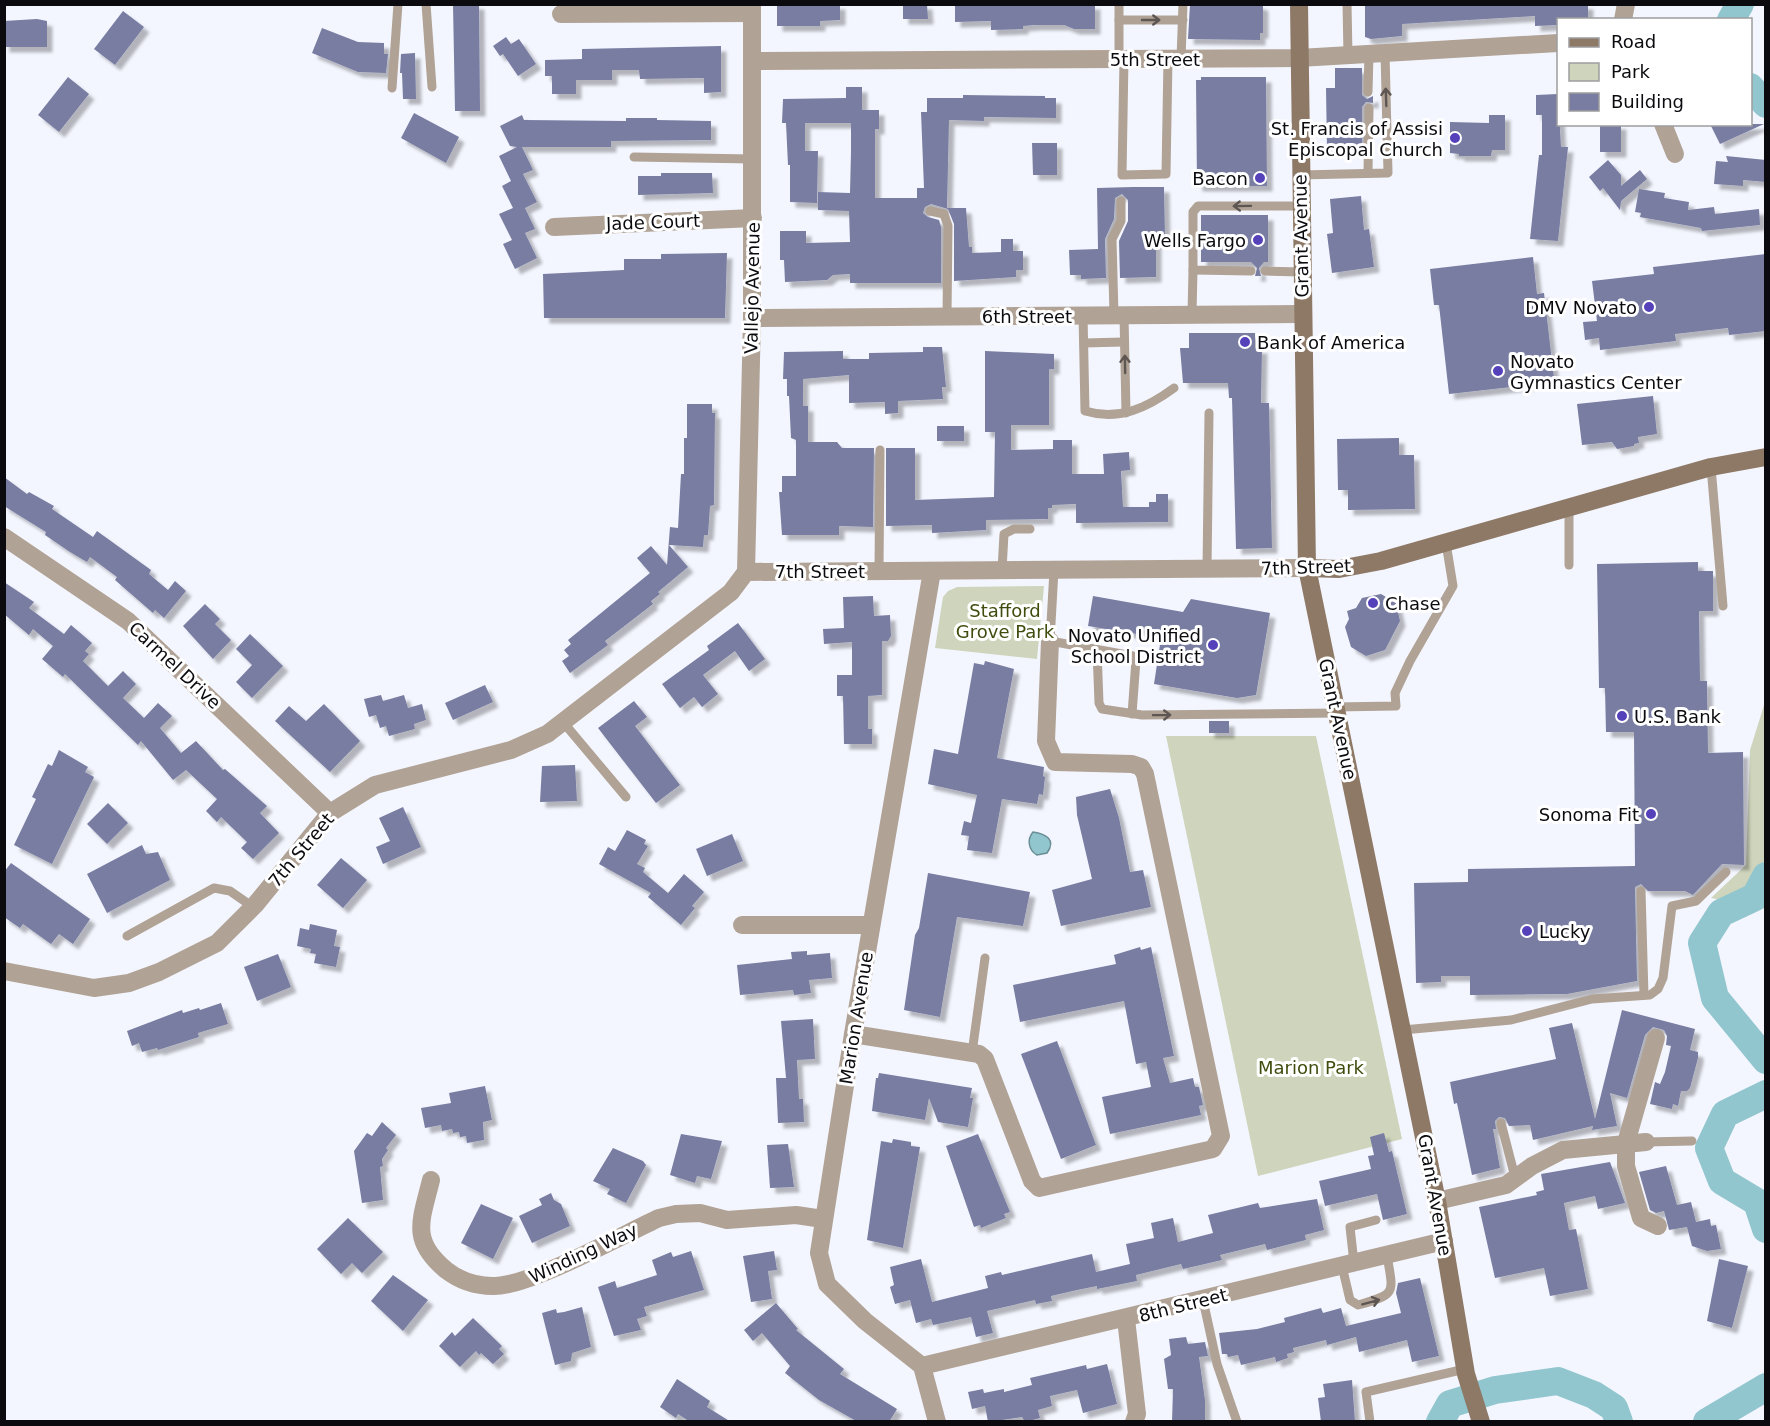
<svg xmlns="http://www.w3.org/2000/svg" width="1770" height="1426" viewBox="0 0 1770 1426" font-family="'DejaVu Sans',sans-serif">
<defs>
<filter id="shadow"><feDropShadow dx="5.5" dy="5.5" stdDeviation="1.5" flood-color="#0004"/></filter>
</defs>
<rect width="100%" height="100%" fill="#f4f6ff"/>
<g fill="#ced5bc">
<path d="M1044,586L1037,659L935,648L943,597L948,591L957,587Z"/>
<path d="M1765,702V909L1711,898L1746,865L1750,750Z"/>
<path d="M1166,736H1316L1402,1139L1258,1176Z"/>
</g>
<path fill="#92c6cf" stroke="#6a8e95" stroke-width="1.5" d="M1033,832C1045,834 1057,839 1047,853L1037,855C1028,850 1027,839 1033,832Z"/>
<g fill="none" stroke-linecap="round" stroke-linejoin="round">
<g stroke="#92c6cf" stroke-width="28">
<path d="M1731,20L1740,4"/>
<path d="M1750,87L1766,104"/>
<path d="M1766,876L1755,897L1721,913L1702,943L1715,998L1766,1060"/>
<path d="M1766,1094L1725,1114L1709,1148L1722,1181L1757,1202L1766,1229"/>
<path d="M1440,1422L1450,1404L1495,1390L1558,1381L1594,1395L1614,1408L1619,1422"/>
<path d="M1707,1422L1766,1387"/>
</g>
</g>
<g fill="#787da1" filter="url(#shadow)">
<path d="M453,4H479L480,111H455Z"/>
<path d="M777,4H840V20L820,21V26H777Z"/>
<path d="M903,4H927L928,19H903Z"/>
<path d="M955,4H1095V29H1074L1064,25H1035L1023,26V29L991,30V21L955,22Z"/>
<path d="M1190,4H1260L1263,6V33H1260V40L1188,39Z"/>
<path d="M1365,4H1588V20H1558V25L1535,26V16L1402,24V36L1371,39L1365,37Z"/>
<path d="M123,11L144,27L115,65L94,49Z"/>
<path d="M37,19L47,21V47H4V21Z"/>
<path d="M322,28L358,42L384,43V54H388L386,73L358,72L312,53Z"/>
<path d="M506,37L511,44L519,39L536,64L518,76L503,54L500,56L493,46Z"/>
<path d="M721,46V92L704,93V78L640,79L639,70H612V80H576V94H552V76H545V60L582,59V49Z"/>
<path d="M415,53L416,99H403L402,73H400L401,54Z"/>
<path d="M1335,68H1362V95L1367,99L1373,96V103L1366,102L1362,107V150H1327L1326,88H1335Z"/>
<path d="M68,77L89,94L59,132L38,115Z"/>
<path d="M1201,77H1266L1267,186H1197L1196,80H1201Z"/>
<path d="M846,87H862V110H879V129H875V198H917V188H924L921,112H927V98H963V95L1045,96V98H1056V118L984,117V121L949,120L947,208H966L969,247H972V253L1001,252V239H1013V251H1023V270H1016V277L954,281V224L948,209L931,204L925,207L923,213L928,217L939,220L941,227V283H850V274L833,275L827,280L785,282L784,260H780V231H806V243L850,242L849,211L818,210V192L850,193L851,152V123H805V151H818L817,203L790,202V165H788L786,123H782L783,99L846,98Z"/>
<path d="M1558,94L1561,147H1568L1558,241L1530,239L1539,155H1542V115H1536V95Z"/>
<path d="M414,113L459,137L446,163L401,138Z"/>
<path d="M522,115L524,120L626,121V118H657V120L711,121V140L611,141V147H522L533,170L523,174L537,202L525,208L535,229L525,233L537,258L515,269L503,244L512,240L499,214L513,208L502,186L511,181L499,156L517,147L510,146L500,126Z"/>
<path d="M1489,115H1505V150H1492L1491,156H1459V154L1450,153V122L1489,123Z"/>
<rect x="1600" y="124" width="21" height="28"/>
<path d="M1710,124H1764L1720,144Z"/>
<path d="M1032,143H1057V175H1033Z"/>
<path d="M1726,156L1766,160V182L1743,180V186L1714,184L1716,161L1728,162Z"/>
<path d="M1608,160L1621,175V186L1640,170L1647,179L1621,201L1620,210L1603,188L1600,191L1589,177Z"/>
<path d="M661,173H712L713,193L638,195V176H661Z"/>
<path d="M1133,187H1164L1165,237H1156V277L1120,278L1119,241L1128,221V200L1122,194L1115,198L1114,219L1105,239L1106,278L1081,279V275H1070L1069,250L1098,249L1097,188Z"/>
<path d="M1639,189L1665,193L1664,198L1689,202L1688,210L1714,207L1715,214L1759,209L1760,225L1702,231L1701,228L1640,217L1641,213L1635,212Z"/>
<path d="M1361,196L1364,230L1369,229L1374,267L1332,273L1327,234L1333,233L1330,199Z"/>
<path d="M1201,215H1268V262H1264L1259,268L1261,276H1255L1257,268L1251,262H1201Z"/>
<path d="M727,253L725,318H544L543,274L624,270V259H661V254Z"/>
<path d="M1766,254V331L1729,335L1728,328L1675,334L1676,341L1600,350L1599,338L1585,340L1583,322L1597,321L1592,281L1654,274L1653,267Z"/>
<path d="M1533,257L1537,294L1544,293L1554,378L1528,381L1529,385L1449,394L1439,305H1434L1430,269Z"/>
<path d="M1189,333H1255V348H1262L1261,403H1269L1272,548L1236,549L1232,398H1229L1228,383H1183L1180,348H1189Z"/>
<path d="M923,347H942L946,387H942L943,399L898,401V413L885,414V402L849,403V375L803,379V406H808V442H837L842,448H874L873,527L839,526V535H782L779,492H782V476H796V440L791,438L789,396H787V379H783L784,352L843,351V359H869V353L923,352Z"/>
<path d="M985,351L1054,354V369H1049V425H1011V450L1053,449V440H1072V474H1104L1103,454L1129,452L1130,470L1121,471L1123,507H1149V502H1156V494H1168V522L1076,523V504L1052,505V508H1048V519L986,520V530L932,533V525L886,526V448H915V500L994,497L995,432H985Z"/>
<path d="M1653,396L1657,434L1638,437L1639,443L1634,444V446L1617,449L1612,442L1582,445L1577,404Z"/>
<path d="M687,404H712V413H715L714,505L710,506L708,535H704L703,547L669,545L688,567L658,592L660,594L651,601L653,604L605,641L608,645L570,673L562,661L569,656L564,650L571,644L568,640L650,573L637,558L651,546L667,565L670,527L678,528L681,474H684V438H687Z"/>
<rect x="937" y="426" width="27" height="15"/>
<path d="M1399,438V455H1414L1415,509L1348,510V490H1338L1337,439Z"/>
<path d="M4,477L27,494L29,492L54,506L52,509L93,537L97,531L151,570L149,574L168,590L175,581L186,591L164,618L155,610L153,613L115,580L117,577L90,557L87,562L70,552L45,535L46,532L4,506Z"/>
<path d="M1698,562V571H1713V611H1699L1700,681H1707L1708,753L1743,752L1744,865L1722,864L1693,895L1685,891H1648L1641,884L1635,887L1637,981L1567,994L1470,995V976H1441V982L1416,983L1414,883L1468,882V869L1635,866L1634,732H1606L1605,688H1599L1597,564Z"/>
<path d="M4,582L34,602L29,608L64,634L71,625L92,643L85,651L89,654L83,661L108,686L123,671L136,684L123,698L144,718L158,703L172,716L160,728L181,753L196,741L223,770L225,769L267,806L260,813L279,833L253,859L241,848L247,842L221,817L217,822L206,811L217,799L186,770L173,780L141,741L138,745L65,674L63,677L42,659L53,646L33,629L29,635L4,614Z"/>
<path d="M1381,594L1396,603L1400,621L1385,650L1366,656L1351,647L1345,627L1349,619L1347,611L1356,608L1362,598Z"/>
<path d="M873,596L874,616L890,615L891,636L888,641H882V695L868,696V729H872V744H844L843,696H837V675H852V642L824,644L823,629L844,628L843,597Z"/>
<path d="M1093,596L1183,612L1191,599L1270,613L1256,695L1237,698L1154,684L1161,638L1088,626Z"/>
<path d="M205,604L220,619L215,624L231,640L213,659L183,626Z"/>
<path d="M738,623L765,659L749,671L735,651L703,675L718,694L702,707L694,697L680,708L662,684L709,650L707,646Z"/>
<path d="M250,634L283,666L252,698L236,682L252,665L236,649Z"/>
<path d="M985,661L1014,669L997,758L1044,767L1043,776L1045,777L1043,795L1039,794L1037,804L1002,799L992,853L967,850L969,836L961,835L964,821L971,823L977,795L928,784L934,749L958,754L974,663L984,665Z"/>
<path d="M485,685L493,702L453,720L445,703Z"/>
<path d="M381,695L383,701L404,695L408,708L422,704L426,720L414,724L415,729L389,736L386,726L380,728L376,715L369,717L364,699Z"/>
<path d="M634,701L647,717L635,726L680,785L656,803L598,728Z"/>
<path d="M324,704L360,741L330,772L275,721L289,706L306,721Z"/>
<rect x="1209" y="721" width="20" height="12"/>
<path d="M59,750L88,767L85,772L94,777L52,864L14,845L36,799L32,797L48,764L52,766Z"/>
<path d="M575,765L577,801L540,802L542,766Z"/>
<path d="M1110,789L1119,818L1130,872L1143,870L1151,907L1061,926L1052,890L1092,879L1077,815L1076,797Z"/>
<path d="M108,803L128,823L107,844L87,824Z"/>
<path d="M403,807L421,847L383,864L376,847L390,841L379,818Z"/>
<path d="M627,830L646,840L644,844L648,846L637,864L645,868L643,872L668,893L684,874L704,892L692,906L695,908L681,925L648,897L651,893L599,864L608,847L615,851Z"/>
<path d="M732,834L743,861L707,876L696,849Z"/>
<path d="M142,845L146,854L158,852L170,880L107,913L87,874Z"/>
<path d="M341,858L367,880L343,908L317,885Z"/>
<path d="M11,863L90,919L73,944L59,934L51,944L23,924L20,928L4,917V872Z"/>
<path d="M928,873L1030,892L1023,926L957,917L940,1017L904,1010L915,935L919,928Z"/>
<path d="M310,924L337,930L334,946L340,947L336,967L314,963L316,954L310,953L311,949L297,946L300,928L309,930Z"/>
<path d="M1140,947L1141,950L1151,947L1174,1056L1163,1058L1170,1083L1193,1078L1195,1087H1199L1203,1105L1199,1106L1201,1115L1110,1134L1102,1097L1151,1087L1146,1062L1136,1064L1124,1001L1020,1022L1013,985L1116,964L1114,955Z"/>
<path d="M807,951V955L830,953L832,978L809,980L811,993L794,995L793,990L740,995L737,965L792,959L791,952Z"/>
<path d="M278,954L291,987L257,1001L244,967Z"/>
<path d="M221,1003L228,1024L198,1033L199,1037L158,1050L157,1048L142,1052L139,1043L132,1046L127,1031L182,1010L183,1013L199,1008L200,1010Z"/>
<path d="M1622,1010L1695,1029L1690,1050L1698,1052V1058L1690,1088L1687,1091H1681L1678,1106L1673,1104L1672,1109L1650,1104L1655,1082L1660,1084L1665,1072L1671,1046L1666,1045L1667,1036L1664,1030L1653,1027L1645,1035L1627,1098L1610,1093L1617,1126L1592,1130L1593,1126L1533,1140L1530,1125L1509,1126L1505,1118L1499,1117L1495,1121L1496,1129H1493L1500,1168L1472,1175L1457,1103L1454,1104L1450,1082L1556,1059L1549,1028L1572,1023L1595,1119Z"/>
<path d="M813,1019L815,1059L797,1060L799,1099H803L804,1122L778,1123L776,1078H786L781,1021Z"/>
<path d="M1057,1041L1096,1145L1061,1159L1021,1054Z"/>
<path d="M879,1073L972,1088L970,1098H973L968,1127L938,1122L929,1098L925,1120L872,1111L876,1078H878Z"/>
<path d="M485,1086L492,1120L483,1122L484,1140L467,1143L466,1136L460,1137L459,1132L453,1133L452,1129L442,1131L441,1125L425,1128L421,1108L451,1103L449,1093Z"/>
<path d="M382,1122L396,1135L386,1148L388,1150L382,1159L383,1166L380,1167L383,1200L362,1203L354,1151L367,1133L372,1136Z"/>
<path d="M1384,1133L1389,1152L1392,1151L1407,1214L1383,1220L1377,1194L1325,1206L1319,1181L1371,1169L1368,1156L1374,1155L1370,1137Z"/>
<path d="M681,1134L722,1141L711,1179L697,1176L695,1183L670,1175Z"/>
<path d="M978,1134L1010,1212L1004,1214L1006,1218L981,1228L980,1225L974,1227L946,1146Z"/>
<path d="M893,1139L911,1142V1146L920,1147L903,1248L867,1240L881,1141L892,1143Z"/>
<path d="M788,1144L794,1187L770,1188L767,1145Z"/>
<path d="M613,1148L643,1161L646,1165L626,1203L607,1194L610,1189L593,1181Z"/>
<path d="M1610,1162L1625,1203L1598,1209L1595,1196L1564,1203L1569,1230L1576,1229L1588,1289L1550,1296L1544,1268L1495,1278L1479,1207L1537,1195L1536,1192L1544,1190L1541,1174Z"/>
<path d="M1666,1166L1677,1205L1691,1202L1696,1222L1710,1219L1711,1226L1716,1225L1721,1249L1707,1251L1692,1246L1687,1227L1669,1230L1664,1211L1656,1213L1650,1210L1639,1172Z"/>
<path d="M551,1193L554,1200L561,1204L570,1226L532,1243L519,1216L542,1205L539,1199Z"/>
<path d="M1317,1199L1324,1230L1305,1235L1306,1240L1267,1250L1265,1244L1220,1255L1222,1260L1205,1264L1183,1269L1181,1264L1136,1275L1137,1281L1097,1289V1286L1077,1290L1051,1296L1052,1301L1036,1304L1035,1300L987,1311L993,1333L976,1337L971,1317L933,1325L931,1319L916,1323L910,1300L895,1304L890,1287L894,1285L890,1267L921,1259L932,1302L988,1288L985,1276L1001,1272L1002,1275L1092,1254L1096,1272L1130,1264L1126,1244L1154,1238L1151,1223L1173,1218L1178,1242L1213,1233L1208,1215L1258,1203L1260,1208Z"/>
<path d="M481,1204L513,1218L493,1259L461,1243Z"/>
<path d="M348,1218L383,1252L362,1273L352,1263L341,1274L317,1249Z"/>
<path d="M691,1251L704,1290L644,1307L647,1316L637,1319L641,1330L614,1336L598,1287L615,1281L617,1288L657,1275L652,1260L671,1252L673,1257Z"/>
<path d="M774,1251L777,1270L768,1271L772,1299L751,1302L743,1256Z"/>
<path d="M1719,1259L1748,1266L1732,1328L1707,1321Z"/>
<path d="M393,1275L428,1300L403,1331L371,1301Z"/>
<path d="M1420,1278L1439,1356L1412,1362L1407,1340L1359,1352L1356,1337L1327,1345L1326,1340L1293,1348L1294,1352L1287,1354L1288,1358L1276,1362L1275,1357L1241,1365L1238,1355L1228,1357L1227,1354H1222L1219,1333L1257,1329L1285,1322L1284,1318L1321,1308L1323,1313L1341,1308L1346,1326L1401,1313L1396,1293L1398,1283Z"/>
<path d="M776,1303L798,1329L796,1330L844,1369L840,1374L897,1409L889,1422H858L819,1400L785,1373L790,1366L762,1333L753,1341L744,1330Z"/>
<path d="M582,1307L591,1347L572,1353L571,1361L555,1365L542,1313L556,1309L557,1313L564,1312Z"/>
<path d="M473,1318L502,1346L499,1349L504,1354L493,1364L481,1353L479,1355L476,1351L460,1367L439,1346L452,1332L455,1336Z"/>
<path d="M1186,1337L1188,1344L1205,1342L1208,1356L1199,1357L1205,1400V1422H1172L1173,1389H1168L1164,1359L1171,1355L1169,1339Z"/>
<path d="M1107,1364L1117,1404L1083,1413L1077,1390L1050,1396L1052,1406L1038,1410L1040,1418L1025,1422L1022,1417L988,1422L985,1406L972,1409L968,1392L983,1389L984,1393L1004,1389V1392L1032,1385L1030,1378L1086,1365L1087,1369Z"/>
<path d="M677,1379L710,1401L707,1407L731,1422H690L678,1414L676,1418L660,1407Z"/>
<path d="M1352,1380L1355,1422H1321L1318,1398L1325,1397L1323,1384Z"/>
</g>
<g fill="none" stroke-linecap="round" stroke-linejoin="round">
<g stroke="#b0a295" stroke-width="9">
<path d="M426,4L432,87"/>
<path d="M1347,4L1348,55"/>
<path d="M1119,20H1183"/>
<path d="M1119,59V4"/>
<path d="M1124,59L1122,175L1166,174L1168,59"/>
<path d="M1181,59L1183,4"/>
<path d="M392,88L398,4"/>
<path d="M1368,92L1369,54"/>
<path d="M634,157L752,159"/>
<path d="M1368,173L1369,108"/>
<path d="M1300,175L1388,173L1385,53"/>
<path d="M930,211L944,214L948,226L947,316"/>
<path d="M1251,271L1193,270V212L1198,206H1300"/>
<path d="M1265,271L1301,272"/>
<path d="M1192,314L1193,270"/>
<path d="M1083,315L1085,411C1119,421 1147,408 1174,388"/>
<path d="M1114,315L1112,239L1121,221V201"/>
<path d="M1124,315L1126,413"/>
<path d="M1084,343L1124,342"/>
<path d="M1711,467L1723,606"/>
<path d="M1569,508V565"/>
<path d="M1207,569L1209,413"/>
<path d="M1002,570L1004,534L1014,529H1030"/>
<path d="M1054,570L1050,641L1133,656L1136,660L1132,714"/>
<path d="M879,571L880,450"/>
<path d="M1097,650L1099,703L1102,709L1142,715L1337,713"/>
<path d="M1335,707L1396,706L1395,693L1410,661L1453,586L1446,543"/>
<path d="M563,722L626,797"/>
<path d="M1641,891L1644,995"/>
<path d="M127,936L214,888L230,891L253,907"/>
<path d="M1403,1030L1511,1020L1592,999L1650,995L1658,989L1663,978L1672,906L1696,901L1726,872"/>
<path d="M972,1053L985,958"/>
<path d="M1501,1123L1515,1177"/>
<path d="M1646,1142L1692,1141"/>
<path d="M1354,1263L1350,1227L1376,1220"/>
<path d="M1342,1266L1350,1300L1358,1305C1398,1294 1393,1293 1387,1255"/>
<path d="M1203,1300L1217,1364L1237,1422"/>
<path d="M1370,1422L1366,1392L1465,1369"/>
</g>
<g stroke="#b0a295" stroke-width="18">
<path d="M561,14L752,13"/>
<path d="M1623,20L1626,4"/>
<path d="M752,61L1299,58L1558,43"/>
<path d="M1663,124L1675,154"/>
<path d="M554,227L753,218"/>
<path d="M752,318L1301,314"/>
<path d="M4,537L128,621L330,813"/>
<path d="M932,571L853,1034L819,1253L827,1284L865,1321L922,1366L937,1422"/>
<path d="M746,572L752,318V4"/>
<path d="M742,925H871"/>
<path d="M4,971L94,988L129,983L159,972L217,943L255,905L330,813L375,785L511,750L547,734L731,592L746,572L1307,568"/>
<path d="M853,1034L979,1054L985,1059L1032,1181L1039,1188L1213,1149L1221,1136L1145,774L1141,767L1132,764L1055,762L1046,741L1050,641"/>
<path d="M1656,1038L1626,1143V1166L1641,1218L1658,1226"/>
<path d="M431,1180C421,1221 410,1240 446,1270C460,1281 476,1286 493,1286C529,1287 622,1235 659,1218L676,1214L700,1213L727,1220L796,1215L823,1219"/>
<path d="M1437,1201L1506,1185L1532,1166L1563,1150L1646,1142"/>
<path d="M1126,1319L1137,1414L1134,1422"/>
<path d="M922,1366L1444,1241"/>
</g>
<g stroke="#8e7966" stroke-width="18">
<path d="M1299,4L1307,568L1437,1201L1466,1374L1481,1422"/>
<path d="M1307,568L1339,569L1381,561L1711,467L1766,457"/>
</g>
</g>
<defs><path id="oneway-shaft" d="M-6 0H5M1.5-3L5.5 0L1.5 3" fill="none" stroke-width="1.6" stroke-linecap="round" stroke-linejoin="round" transform="scale(1.5)"/></defs>
<g stroke="#5e5652">
<use href="#oneway-shaft" transform="translate(1151 20)"/>
<use href="#oneway-shaft" transform="translate(1386 97) rotate(-92)"/>
<use href="#oneway-shaft" transform="translate(1242 206) rotate(179)"/>
<use href="#oneway-shaft" transform="translate(1125 364) rotate(-91)"/>
<use href="#oneway-shaft" transform="translate(1162 715) rotate(-1)"/>
<use href="#oneway-shaft" transform="translate(1371 1302) rotate(-15)"/>
</g>
<g fill="#5541b9" stroke="#fff" stroke-width="2">
<circle cx="1455" cy="138" r="6"/>
<circle cx="1260" cy="178" r="6"/>
<circle cx="1258" cy="240" r="6"/>
<circle cx="1649" cy="307" r="6"/>
<circle cx="1245" cy="342" r="6"/>
<circle cx="1498" cy="371" r="6"/>
<circle cx="1373" cy="603" r="6"/>
<circle cx="1213" cy="645" r="6"/>
<circle cx="1622" cy="716" r="6"/>
<circle cx="1651" cy="814" r="6"/>
<circle cx="1527" cy="931" r="6"/>
</g>
<g text-anchor="middle" dominant-baseline="central" stroke-width="6" stroke-linejoin="round" paint-order="stroke">
<g font-size="18" fill="#0b0b0f" stroke="#fff">
<text x="1155" y="59">5th Street</text>
<text transform="translate(653 222) rotate(-2)">Jade Court</text>
<text transform="translate(1301 236) rotate(-91)">Grant Avenue</text>
<text transform="translate(752 288) rotate(-89)">Vallejo Avenue</text>
<text x="1027" y="316">6th Street</text>
<text transform="translate(1306 567) rotate(-2)">7th Street</text>
<text x="820" y="571">7th Street</text>
<text transform="translate(175 665) rotate(43)">Carmel Drive</text>
<text transform="translate(1338 719) rotate(78)">Grant Avenue</text>
<text transform="translate(301 850) rotate(-50)">7th Street</text>
<text transform="translate(856 1018) rotate(-81)">Marion Avenue</text>
<text transform="translate(1435 1195) rotate(80)">Grant Avenue</text>
<text transform="translate(583 1253) rotate(-25)">Winding Way</text>
<text transform="translate(1183 1305) rotate(-14)">8th Street</text>
</g>
<g font-size="18" fill="#0b0b0f" stroke="#fff" text-anchor="end">
<text x="1443" y="128">St. Francis of Assisi<tspan x="1443" dy="21">Episcopal Church</tspan></text>
<text x="1248" y="178">Bacon</text>
<text x="1246" y="240">Wells Fargo</text>
<text x="1637" y="307">DMV Novato</text>
<text x="1257" y="342" text-anchor="start">Bank of America</text>
<text x="1510" y="361" text-anchor="start">Novato<tspan x="1510" dy="21">Gymnastics Center</tspan></text>
<text x="1385" y="603" text-anchor="start">Chase</text>
<text x="1201" y="635">Novato Unified<tspan x="1201" dy="21">School District</tspan></text>
<text x="1634" y="716" text-anchor="start">U.S. Bank</text>
<text x="1639" y="814">Sonoma Fit</text>
<text x="1539" y="931" text-anchor="start">Lucky</text>
</g>
<g font-size="18" fill="#3f4c0d" stroke="#fff">
<text x="1005" y="610">Stafford<tspan x="1005" dy="21">Grove Park</tspan></text>
<text x="1311" y="1067">Marion Park</text>
</g>
</g>
<rect width="1770" height="1426" fill="none" stroke="#0b0b0f" stroke-width="12"/>
<rect x="1557" y="18" width="195" height="108" fill="#ffffff" stroke="#9d9d9f" stroke-width="1.5"/>
<rect x="1569" y="38" width="30" height="9" fill="#8e7966" stroke="#9d9d9f" stroke-width="1.5"/>
<text x="1611" y="48" font-size="18" fill="#0b0b0f">Road</text>
<rect x="1569" y="63" width="30" height="18" fill="#ced5bc" stroke="#9d9d9f" stroke-width="1.5"/>
<text x="1611" y="78" font-size="18" fill="#0b0b0f">Park</text>
<rect x="1569" y="93" width="30" height="18" fill="#787da1" stroke="#9d9d9f" stroke-width="1.5"/>
<text x="1611" y="108" font-size="18" fill="#0b0b0f">Building</text>
</svg>
